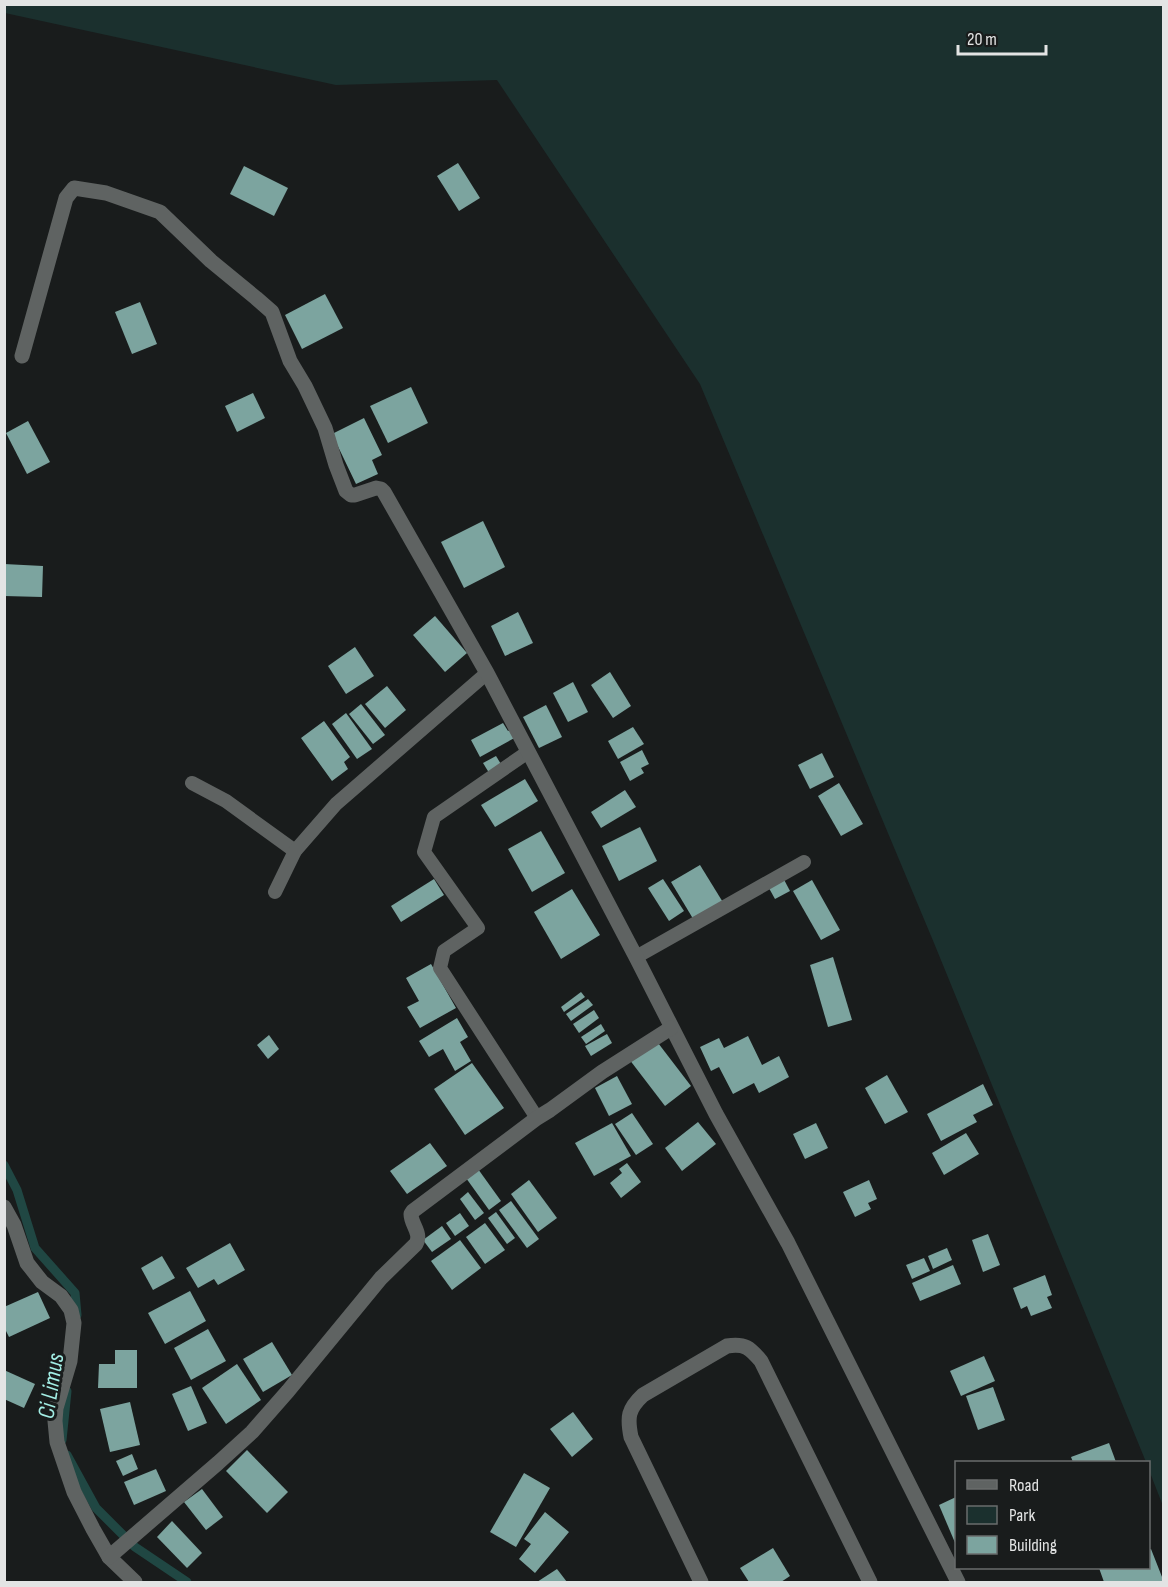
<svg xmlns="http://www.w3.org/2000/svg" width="1168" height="1587" viewBox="0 0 1168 1587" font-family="'Sofia Sans Condensed',sans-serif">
<rect width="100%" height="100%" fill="#191c1c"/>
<path fill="#1b302e" d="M5,4L1163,5V1506L1149,1470L1148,1462H1146L934,943L700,384L497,80L336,85L5,13Z"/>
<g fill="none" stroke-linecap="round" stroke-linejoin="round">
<g stroke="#204743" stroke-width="9">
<path d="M4,1165L17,1190L35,1248L75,1293L77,1315"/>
<path d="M62,1440L67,1391"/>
<path d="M67,1455L96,1508L135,1547L187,1582"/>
</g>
</g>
<g fill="#7ca49f">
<path d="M458,163L480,198L459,211L437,176Z"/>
<path d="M244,166L288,188L274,216L230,194Z"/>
<path d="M325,294L343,328L302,349L285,315Z"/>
<path d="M140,302L157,344L132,354L115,312Z"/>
<path d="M411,387L428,423L388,443L370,406Z"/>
<path d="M253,393L265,418L237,432L225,406Z"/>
<path d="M364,418L382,455L372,460L378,474L356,484L332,434Z"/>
<path d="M28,421L50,462L27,474L6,433Z"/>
<path d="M483,521L505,567L464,588L441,542Z"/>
<path d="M4,564L43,566L42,597L4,596Z"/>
<path d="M518,612L533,643L505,656L491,626Z"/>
<path d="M435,616L467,653L445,672L413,635Z"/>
<path d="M355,647L374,676L346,694L328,666Z"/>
<path d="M610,672L631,706L613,718L591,685Z"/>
<path d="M573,682L588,712L568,722L553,693Z"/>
<path d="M387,686L406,710L385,728L365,704Z"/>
<path d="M361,704L385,735L373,744L349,714Z"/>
<path d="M546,705L562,737L539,748L523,717Z"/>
<path d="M346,713L372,749L357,759L332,724Z"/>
<path d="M324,721L350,757L344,762L348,769L332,781L301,738Z"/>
<path d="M503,723L508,731L514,728L518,736L480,757L471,740Z"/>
<path d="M633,727L644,744L618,759L608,741Z"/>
<path d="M642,750L649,764L641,768L644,773L630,781L620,762Z"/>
<path d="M822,753L834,777L810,789L798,765Z"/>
<path d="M496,756L504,769L491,776L483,763Z"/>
<path d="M525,779L538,801L495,827L481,805Z"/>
<path d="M839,783L863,824L841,836L818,796Z"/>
<path d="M625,790L636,807L601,828L591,812Z"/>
<path d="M640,827L657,861L619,881L602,846Z"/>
<path d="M541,831L565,873L532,892L508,849Z"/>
<path d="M700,865L724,904L695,922L671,882Z"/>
<path d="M780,872L790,891L775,899L765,881Z"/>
<path d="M434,879L444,895L401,922L391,906Z"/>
<path d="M663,879L684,911L669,921L648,888Z"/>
<path d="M812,880L840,930L821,940L793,891Z"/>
<path d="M572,889L600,935L561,959L534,912Z"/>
<path d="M833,957L852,1020L828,1027L810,965Z"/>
<path d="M431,964L456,1008L420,1028L407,1007L419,1001L406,978Z"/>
<path d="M581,992L585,997L564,1012L561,1007Z"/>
<path d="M588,999L593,1005L571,1021L566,1014Z"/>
<path d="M594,1010L599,1018L579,1033L573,1024Z"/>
<path d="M457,1018L468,1037L460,1042L471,1061L455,1071L443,1049L429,1057L419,1041Z"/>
<path d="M601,1024L605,1031L586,1044L581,1037Z"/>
<path d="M607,1034L612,1043L591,1056L585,1046Z"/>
<path d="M269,1035L279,1049L268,1059L257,1045Z"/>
<path d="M748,1036L762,1065L779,1056L789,1077L759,1093L754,1083L733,1094L719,1067L711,1071L700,1047L719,1038L724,1048Z"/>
<path d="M655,1039L691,1086L665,1106L629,1059Z"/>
<path d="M472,1063L504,1108L465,1135L434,1089Z"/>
<path d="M887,1075L908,1112L885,1124L865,1088Z"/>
<path d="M617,1076L632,1104L609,1116L595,1088Z"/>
<path d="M983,1084L993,1105L973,1115L977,1122L941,1141L927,1114Z"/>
<path d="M632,1113L653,1144L636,1155L615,1124Z"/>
<path d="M698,1122L716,1144L682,1171L665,1148Z"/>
<path d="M612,1123L631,1156L594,1176L575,1143Z"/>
<path d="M816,1123L828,1148L805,1159L793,1134Z"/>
<path d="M966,1133L979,1154L944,1175L932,1153Z"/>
<path d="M430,1143L447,1166L407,1194L390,1171Z"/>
<path d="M627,1163L641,1182L621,1198L610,1183L622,1173L619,1169Z"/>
<path d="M478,1169L501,1201L489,1210L466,1178Z"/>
<path d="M529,1180L557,1218L538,1232L511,1194Z"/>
<path d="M869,1180L877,1199L868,1203L871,1209L855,1217L843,1192Z"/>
<path d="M468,1192L484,1213L475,1220L460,1199Z"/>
<path d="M511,1201L539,1239L527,1248L499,1210Z"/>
<path d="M496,1212L515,1238L507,1244L488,1218Z"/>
<path d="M460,1213L469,1226L455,1236L446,1223Z"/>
<path d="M485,1223L505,1250L485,1264L466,1237Z"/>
<path d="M442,1226L451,1239L432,1252L423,1240Z"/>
<path d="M988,1234L1000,1265L983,1272L972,1240Z"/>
<path d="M460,1240L481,1268L452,1290L431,1261Z"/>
<path d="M230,1243L245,1270L218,1285L214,1279L198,1288L186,1268Z"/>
<path d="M947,1248L952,1260L933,1269L928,1256Z"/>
<path d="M162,1256L175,1278L153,1290L141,1268Z"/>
<path d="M924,1258L930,1271L912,1279L906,1265Z"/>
<path d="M953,1265L961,1284L920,1301L912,1283Z"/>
<path d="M1045,1275L1052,1295L1047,1297L1052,1308L1031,1316L1027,1306L1021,1309L1013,1288Z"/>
<path d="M190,1291L206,1321L165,1344L148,1313Z"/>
<path d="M38,1292L50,1318L9,1337L4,1327V1307Z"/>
<path d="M208,1329L226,1361L191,1380L174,1348Z"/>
<path d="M272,1342L292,1375L263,1392L243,1359Z"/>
<path d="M115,1350H137V1388H98L99,1364H115Z"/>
<path d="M984,1356L995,1381L961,1396L950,1371Z"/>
<path d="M237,1364L261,1400L226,1424L202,1388Z"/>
<path d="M4,1370L35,1384L24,1408L4,1399Z"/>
<path d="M191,1386L207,1423L188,1431L172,1394Z"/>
<path d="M993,1387L1005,1420L978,1430L966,1396Z"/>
<path d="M130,1402L140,1445L110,1452L100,1409Z"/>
<path d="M573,1412L593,1439L572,1457L550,1429Z"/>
<path d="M1109,1443L1116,1462H1073L1071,1457Z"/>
<path d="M247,1450L288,1492L267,1513L226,1471Z"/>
<path d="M132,1454L138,1469L123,1476L116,1461Z"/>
<path d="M156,1469L166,1491L134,1505L124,1482Z"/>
<path d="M524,1473L550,1488L516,1547L490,1532Z"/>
<path d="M202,1489L223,1517L206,1530L184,1502Z"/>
<path d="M956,1497V1545L939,1505Z"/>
<path d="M545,1512L569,1532L535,1573L519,1559L531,1544L524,1539Z"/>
<path d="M172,1521L202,1553L187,1568L157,1537Z"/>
<path d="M773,1548L790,1576L781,1582H749L740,1568Z"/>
<path d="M1151,1549L1164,1582H1104L1099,1568H1148V1550Z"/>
<path d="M557,1569L567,1582H537Z"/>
</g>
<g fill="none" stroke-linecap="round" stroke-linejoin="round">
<g stroke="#5f6362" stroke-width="14">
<path d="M528,752L434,817L424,852L478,928L444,951L440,968L537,1118"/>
<path d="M192,783L226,801L295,851"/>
<path d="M275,892L295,851L336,804L487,673"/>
<path d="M636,957L804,862"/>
</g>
<g stroke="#5f6362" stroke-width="15">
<path d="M22,356L66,198L74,188L106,193L160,212L211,261L256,298L272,312L290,361L305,386L325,428L336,465L346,491L351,495H355L376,488L381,489L384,492L487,673L636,957L716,1114L788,1243L958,1582"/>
<path d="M4,1207L14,1225L27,1263L42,1282L61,1296L71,1310L74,1323L70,1361L56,1408L55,1421L57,1442L74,1492L93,1529L109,1557L135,1582"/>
<path d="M109,1557L218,1463L252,1432L288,1391L381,1278L416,1244C422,1233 411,1225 411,1214L413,1211L537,1118L550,1110L602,1072L671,1028"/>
<path d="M701,1582L631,1437C627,1417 628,1409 643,1395L727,1346C745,1343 750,1348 761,1361L870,1582"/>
</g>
</g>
<g text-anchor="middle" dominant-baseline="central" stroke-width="6" stroke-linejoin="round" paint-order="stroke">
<g font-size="24" font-style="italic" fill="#a3eee5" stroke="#191c1c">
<text transform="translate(51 1386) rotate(-81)">Ci Limus</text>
</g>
</g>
<rect width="1168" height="1587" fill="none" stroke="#e3e4e4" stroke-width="12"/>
<rect x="955" y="1461" width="195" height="108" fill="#191c1c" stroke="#6a6c6c" stroke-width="1.5"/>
<rect x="967" y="1480" width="30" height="9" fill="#5f6362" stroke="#6a6c6c" stroke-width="1.5"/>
<text x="1009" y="1491" font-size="18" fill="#e3e4e4">Road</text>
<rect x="967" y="1506" width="30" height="18" fill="#1b302e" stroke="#6a6c6c" stroke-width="1.5"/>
<text x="1009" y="1521" font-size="18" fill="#e3e4e4">Park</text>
<rect x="967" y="1536" width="30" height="18" fill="#7ca49f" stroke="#6a6c6c" stroke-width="1.5"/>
<text x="1009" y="1551" font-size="18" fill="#e3e4e4">Building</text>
<path d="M958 45v9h88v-9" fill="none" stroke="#e3e4e4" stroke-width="3"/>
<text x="967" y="45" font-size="18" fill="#e3e4e4" stroke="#191c1c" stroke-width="4.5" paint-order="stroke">20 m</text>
</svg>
